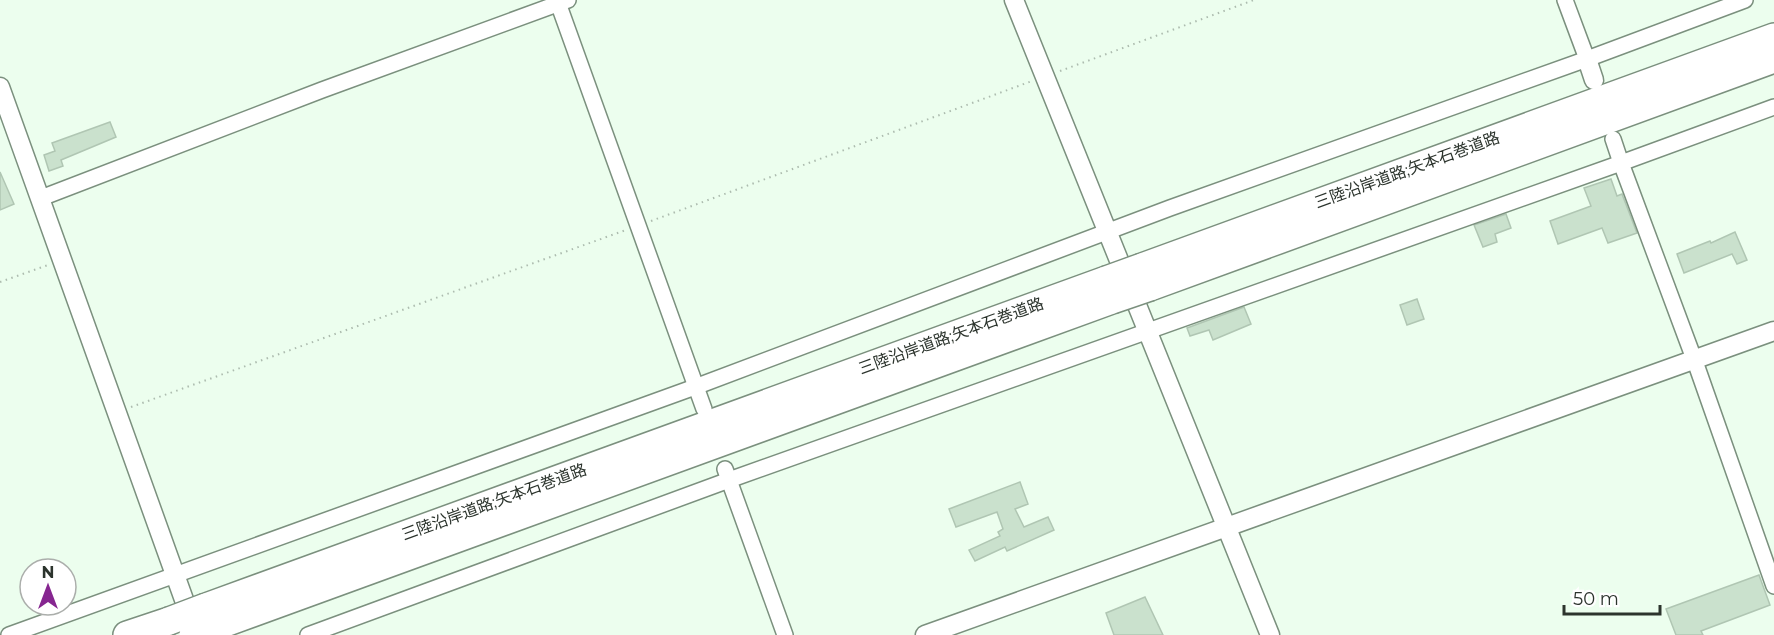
<svg xmlns="http://www.w3.org/2000/svg" width="1774" height="635" viewBox="0 0 1774 635" font-family="Montserrat,'Noto Sans JP',sans-serif">
<rect width="100%" height="100%" fill="#ecfeee"/>
<g fill="#cae1cd" stroke="#b0c6b3" stroke-width="1.5">
<path d="M110,122L116,137L61,160L63,166L49,171L44,155L55,151L52,143Z"/>
<path d="M0,172L14,204L0,210Z"/>
<path d="M1611,179L1617,196L1622,194L1637,233L1608,243L1602,228L1558,244L1550,221L1591,206L1584,188Z"/>
<path d="M1506,214L1511,228L1495,234L1497,242L1483,247L1474,225Z"/>
<path d="M1735,232L1747,260L1737,264L1732,254L1684,273L1677,254L1710,241L1711,243Z"/>
<path d="M1417,299L1424,319L1407,325L1400,305Z"/>
<path d="M1244,307L1251,324L1213,340L1209,330L1190,336L1187,328Z"/>
<path d="M1020,482L1028,504L1015,509L1024,527L1048,517L1054,530L1007,551L1005,547L975,561L969,550L1000,536L998,532L1003,529L997,512L956,527L949,509Z"/>
<path d="M1759,575L1770,605L1701,631L1703,635H1676L1666,609Z"/>
<path d="M1145,597L1163,635H1114L1106,613Z"/>
</g>
<g fill="none" stroke-linecap="round" stroke-linejoin="round">
<g stroke="#7b907e" stroke-width="18">
<g id="minor">
<path d="M557,0L704,409"/>
<path d="M1565,0L1587,59"/>
<path d="M1613,139L1621,163L1697,367L1774,586"/>
<path d="M41,198L322,90L568,0"/>
<path d="M725,469L785,635"/>
<path d="M9,635L695,387L1170,208L1587,59L1745,0"/>
<path d="M308,635L729,480L1621,163L1774,107"/>
</g>
</g>
<g stroke="#7b907e" stroke-width="21">
<g id="tertiary">
<path d="M1014,0L1270,635"/>
<path d="M1587,59L1594,80"/>
<path d="M0,87L192,622"/>
<path d="M925,635L1774,331"/>
</g>
</g>
<g stroke="#7b907e" stroke-width="30">
<g id="motorway">
<path d="M1142,267L1774,37"/>
<path d="M1150,287L1774,59"/>
<path d="M206,607L1106,280"/>
<path d="M214,627L1112,300"/>
<path d="M127,635L169,621"/>
</g>
</g>
<g stroke="#adbcaf" stroke-width="2" stroke-dasharray="1.5 4.5" stroke-linecap="butt">
<path d="M1060,71L1254,0"/>
<path d="M651,221L1032,81"/>
<path d="M0,282L48,265"/>
<path d="M131,407L626,230"/>
</g>
<use href="#minor" stroke="#fff" stroke-width="15"/>
<use href="#tertiary" stroke="#fff" stroke-width="18"/>
<use href="#motorway" stroke="#fff" stroke-width="27"/>
<g stroke="#7b907e" stroke-width="30" stroke-linecap="butt">
<g id="motorway-bridge">
<path d="M1106,280L1142,267"/>
<path d="M1112,300L1150,287"/>
<path d="M169,621L206,607"/>
<path d="M193,635L214,627"/>
</g>
</g>
<use href="#motorway-bridge" stroke="#fff" stroke-width="27"/>
</g>
<g text-anchor="middle" dominant-baseline="central" stroke-width="4.5" stroke-linejoin="round" paint-order="stroke">
<g font-size="16" fill="#2c342d" stroke="#fff">
<text transform="translate(1407 170) rotate(-20)">三陸沿岸道路;矢本石巻道路</text>
<text transform="translate(951 336) rotate(-20)">三陸沿岸道路;矢本石巻道路</text>
<text transform="translate(494 502) rotate(-20)">三陸沿岸道路;矢本石巻道路</text>
</g>
</g>
<g transform="translate(48 587)"><circle r="28" fill="#ffffff" stroke="#abaeab" stroke-width="1.5"/>
<path d="M0-4.5L10 22L0 15L-10 22Z" fill="#862690"/>
<text y="-9" font-size="16" font-weight="bold" text-anchor="middle" fill="#2c342d">N</text>
</g>
<path d="M1564 605v9h96v-9" fill="none" stroke="#2c342d" stroke-width="3"/>
<text x="1573" y="605" font-size="18" fill="#2c342d" stroke="#ffffff" stroke-width="4.5" paint-order="stroke">50 m</text>
</svg>
